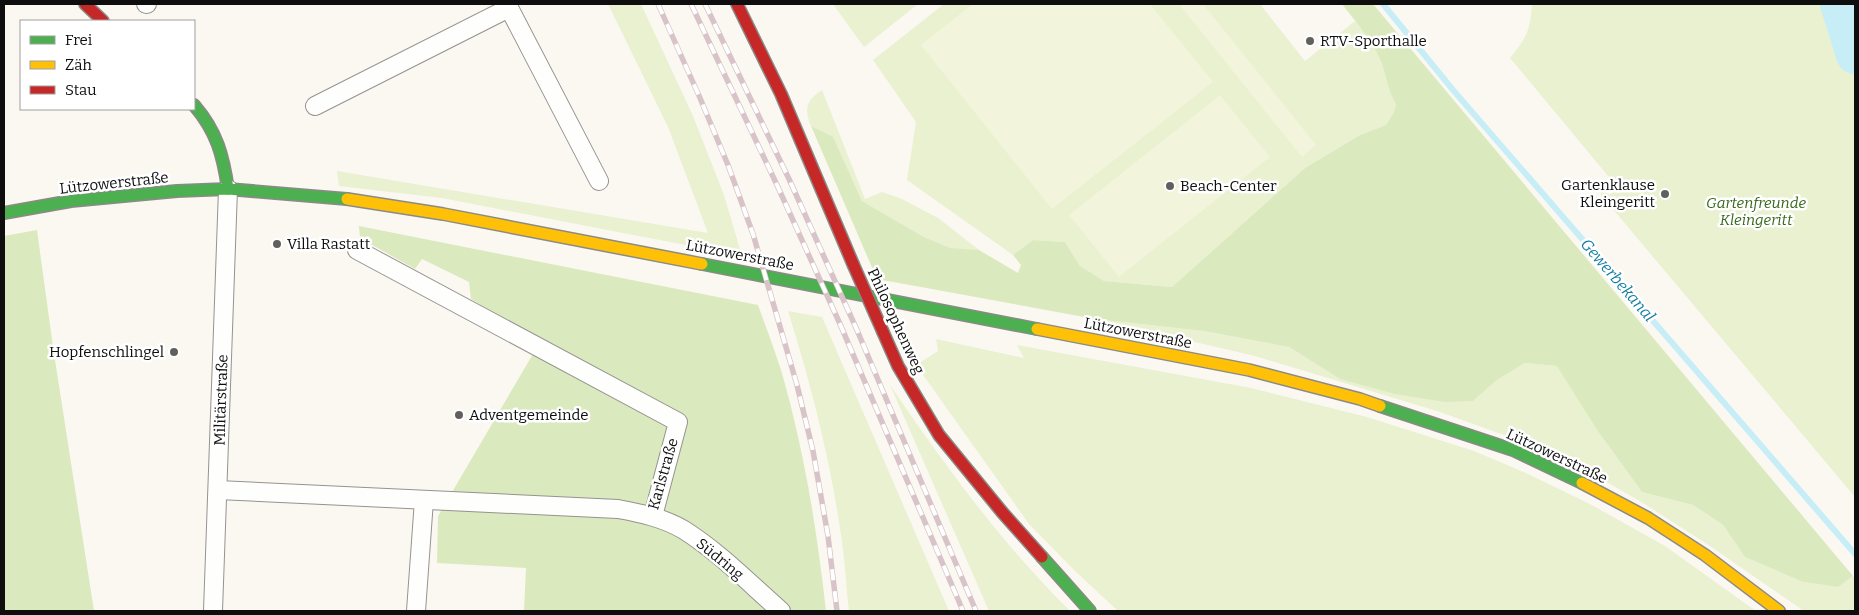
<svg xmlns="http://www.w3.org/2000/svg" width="1859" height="615" viewBox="0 0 1859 615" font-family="Bitter,serif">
<rect width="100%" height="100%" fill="#fbf8f2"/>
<g fill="#e9f1d1">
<path d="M608,4H641L693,116L724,195L742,256L442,198L339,186L337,171L708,233L668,127Z"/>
<path d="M833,4H918L864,47Z"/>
<path d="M944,4H1260L1305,61L1355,21C1369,37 1382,57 1387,78C1390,89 1390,93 1396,104L1394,112L1386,125L1360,135L1305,168L1172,287L1104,281L1080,266L1065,242L1033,240L1013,255L907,180L916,122L873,60Z"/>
<path d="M1532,4H1834L1855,70V497L1601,195L1599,187L1609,195L1618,188L1510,58C1527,37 1530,31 1532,4Z"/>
<path d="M1847,4H1855V29Z"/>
<path d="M822,90L865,199L882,192L902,199L938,218L979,250L950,249L924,237L862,201L833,138L811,126C804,108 806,101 822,90Z"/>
<path d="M788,311L822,317L949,611H849C846,586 845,560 841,535C830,459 811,384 788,311Z"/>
<path d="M1095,319L1204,331L1289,347L1340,379L1473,401L1497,380L1525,363L1558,366L1597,430L1642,492L1693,505L1723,525L1745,557L1803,582L1838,587L1853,576L1855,578V609L1853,611H1804L1710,546L1643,503L1584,469L1515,439L1440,412L1255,356Z"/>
<path d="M936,339L1024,358L1017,345L1251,388L1367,417L1474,451L1526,473L1590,504L1665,546L1756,611H1118L1074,570L1029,524L916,365L938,351Z"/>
<path d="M890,385C944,464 1001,543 1070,611H989Z"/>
</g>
<g fill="#dbe9bf">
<path d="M1342,4H1373L1853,576L1838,587L1803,582L1745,557L1723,525L1693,505L1642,492L1597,430L1557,366L1525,363L1497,380L1473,401L1445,402L1395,394L1340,379L1289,347L1204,331L1095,319L877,279L811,126L833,137L862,201L924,237L950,248L979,250L1018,273L1021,265L1013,255L1033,240L1065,242L1080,266L1104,281L1172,287L1305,168L1360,135L1386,125L1394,112L1396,104C1387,90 1387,74 1380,59C1371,39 1355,21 1342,4Z"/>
<path d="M359,226L758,305C766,327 774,348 781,370C804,449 817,530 826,611H524L526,568L437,563L438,516L540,342L471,299L469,282L422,259L415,269L360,238Z"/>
<path d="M37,230L53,347L94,611H4V236Z"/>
</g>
<g fill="#f2f5db">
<path d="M973,4H1150L1213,82L1052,209L921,45Z"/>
<path d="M1179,4H1203L1316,145L1302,157Z"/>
<path d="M1220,95L1270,157L1119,277L1069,215Z"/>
</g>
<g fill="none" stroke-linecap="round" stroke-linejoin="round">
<path stroke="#c7eef6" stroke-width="6" d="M1383,4L1453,90L1855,554"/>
<path stroke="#c7eef6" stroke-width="38" d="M1839,4L1855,55"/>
<g stroke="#959391" stroke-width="20">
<g id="street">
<path d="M146,4H147"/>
<path d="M507,4L599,181"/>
<path d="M315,106L509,8"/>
<path d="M357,250L678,422L653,516"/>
<path d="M218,490L618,509C640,513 664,518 684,530C719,552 750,584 781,611"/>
<path d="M213,611L228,189"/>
<path d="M416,611L424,500"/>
</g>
</g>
<g stroke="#8b8a87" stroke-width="14">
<g id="fast">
<path d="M194,105C217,132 223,155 228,189"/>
<path d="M4,213L71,201L177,191L228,189L347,199"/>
<path d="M702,264L1037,329"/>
<path d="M1380,406L1513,450L1582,483"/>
<path d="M1042,557L1090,611"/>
</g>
</g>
<g stroke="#8b8a87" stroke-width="14">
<g id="slow">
<path d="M347,199L443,214L702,264"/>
<path d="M1037,329L1249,370L1360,399L1380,406"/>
<path d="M1582,483L1648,518L1705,555L1779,611"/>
</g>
</g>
<g stroke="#8b8a87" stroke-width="14">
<g id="jam">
<path d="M85,4L103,21"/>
<path d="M737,4L781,94L853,264"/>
<path d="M883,332L898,366L939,435L1002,512L1042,557"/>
</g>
</g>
<use href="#street" stroke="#fefefd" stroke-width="18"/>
<use href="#fast" stroke="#4caf50" stroke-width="11"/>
<use href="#slow" stroke="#ffc107" stroke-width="11"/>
<use href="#jam" stroke="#c62828" stroke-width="11"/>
<g stroke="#d8c4c8" stroke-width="5.5">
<g id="rail">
<path d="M658,4L700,98L728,165L753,234L797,385L813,451L828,536L837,611"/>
<path d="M691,4L777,185L840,324L963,611"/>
<path d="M705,4L789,179L857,330L976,611"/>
</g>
</g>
<use href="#rail" stroke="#fff" stroke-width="4" stroke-dasharray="11" stroke-linecap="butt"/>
<g stroke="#8b8a87" stroke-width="14" stroke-linecap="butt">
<path id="jam-bridge" d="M853,264L883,332"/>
</g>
<use href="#jam-bridge" stroke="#c62828" stroke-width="11"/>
</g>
<g fill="#61605e" stroke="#fff" stroke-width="2">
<circle cx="1310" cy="41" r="5"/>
<circle cx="1170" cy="186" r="5"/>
<circle cx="1665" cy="194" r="5"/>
<circle cx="277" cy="244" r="5"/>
<circle cx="174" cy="352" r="5"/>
<circle cx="459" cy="415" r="5"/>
</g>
<g text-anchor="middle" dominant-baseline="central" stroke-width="5" stroke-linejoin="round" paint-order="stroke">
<g font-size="15" fill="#0e0e0e" stroke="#fff" text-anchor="start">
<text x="1320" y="41">RTV-Sporthalle</text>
<text x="1655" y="185" text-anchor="end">Gartenklause<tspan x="1655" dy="17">Kleingeritt</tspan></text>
<text x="1180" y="186">Beach-Center</text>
<text x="287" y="244">Villa Rastatt</text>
<text x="164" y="352" text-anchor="end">Hopfenschlingel</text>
<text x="469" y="415">Adventgemeinde</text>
</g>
<g font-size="15" fill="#0e0e0e" stroke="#fff">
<text transform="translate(114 183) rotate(-6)">Lützowerstraße</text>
<text transform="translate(740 255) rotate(11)">Lützowerstraße</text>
<text transform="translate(896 321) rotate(65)">Philosophenweg</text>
<text transform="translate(1138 333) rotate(11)">Lützowerstraße</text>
<text transform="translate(221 400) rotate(-88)">Militärstraße</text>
<text transform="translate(1557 456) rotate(25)">Lützowerstraße</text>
<text transform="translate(663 474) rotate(-74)">Karlstraße</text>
<text transform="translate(720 559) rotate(39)">Südring</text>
</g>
<g font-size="15" font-style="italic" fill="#38681b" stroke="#fff">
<text x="1756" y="203">Gartenfreunde<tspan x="1756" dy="17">Kleingeritt</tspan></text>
</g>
<g font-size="16" font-style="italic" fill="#127ea4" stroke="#fff">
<text transform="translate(1618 280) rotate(49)">Gewerbekanal</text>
</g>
</g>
<rect width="1859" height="615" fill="none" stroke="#0e0e0e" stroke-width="10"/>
<rect x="20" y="20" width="175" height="90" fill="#ffffff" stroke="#9f9f9f"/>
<rect x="30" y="36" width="25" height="8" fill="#4caf50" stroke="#9f9f9f"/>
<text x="65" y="45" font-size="15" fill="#0e0e0e">Frei</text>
<rect x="30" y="61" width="25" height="8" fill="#ffc107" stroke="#9f9f9f"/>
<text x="65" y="70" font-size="15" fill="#0e0e0e">Zäh</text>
<rect x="30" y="86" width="25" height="8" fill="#c62828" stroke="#9f9f9f"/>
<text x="65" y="95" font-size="15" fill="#0e0e0e">Stau</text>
</svg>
